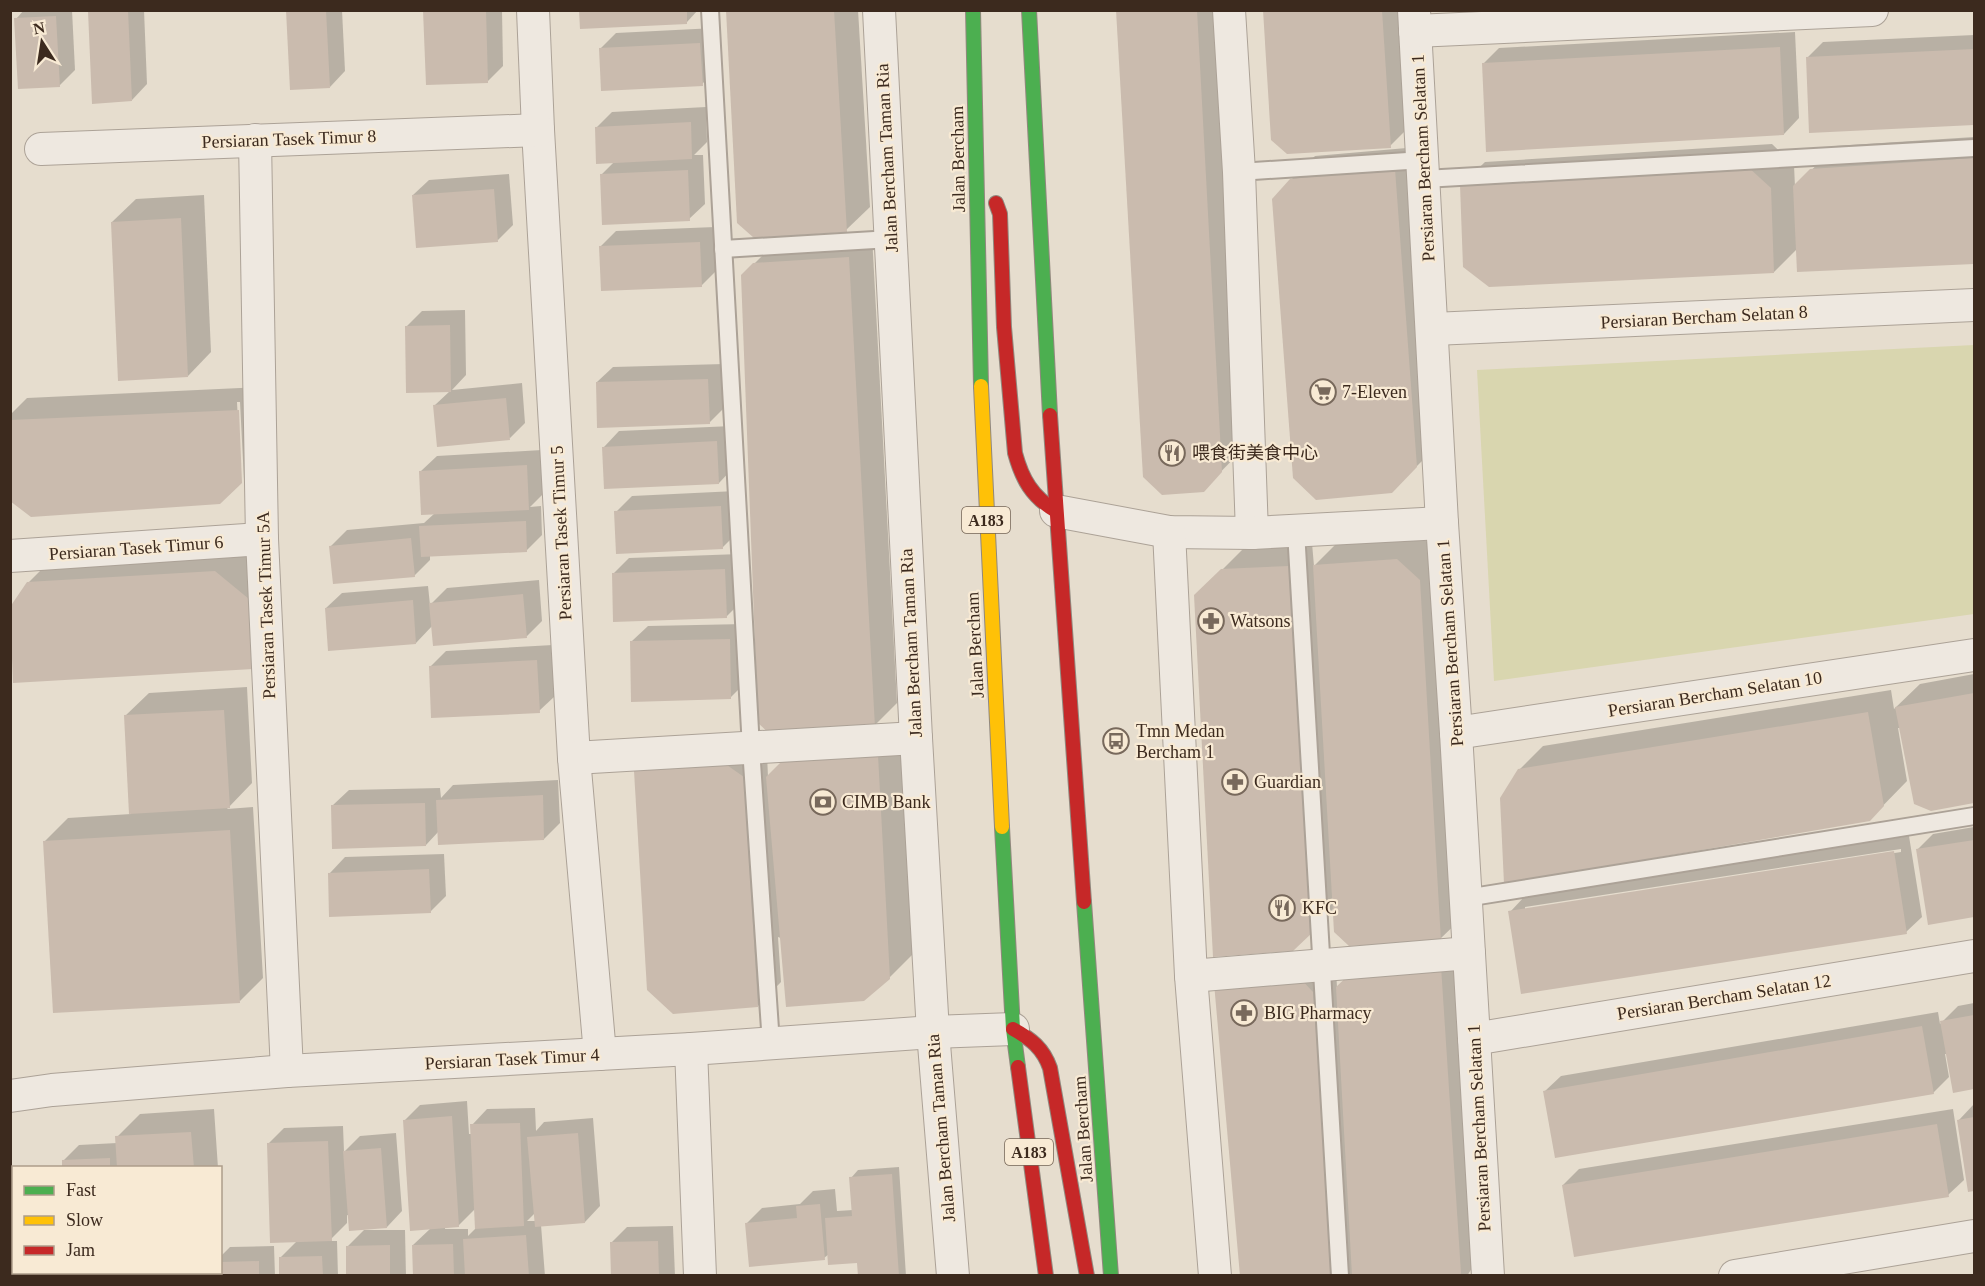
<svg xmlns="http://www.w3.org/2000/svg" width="1985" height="1286" viewBox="0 0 1985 1286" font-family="'Times New Roman','Noto Sans SC',serif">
<rect width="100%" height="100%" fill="#e6ddce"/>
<path fill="#d9d6af" d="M1974,345V614L1494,681L1477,370Z"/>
<g fill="#0003" fill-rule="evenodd">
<path d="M24,10H72L75,70L59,86L16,19Z"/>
<path d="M90,10H144L147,84L132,100L89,12Z"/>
<path d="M287,10H342L345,71L330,87Z"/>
<path d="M425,10H502L503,66L488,81Z"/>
<path d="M580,10H698L687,22Z"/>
<path d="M727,10H858L870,207L846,230Z"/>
<path d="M1117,10H1222L1245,447L1203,490Z"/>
<path d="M1264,10H1407L1413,123L1390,146Z"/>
<path d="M715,28L718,69L702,84L600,49L616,33Z"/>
<path d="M1795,32L1799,118L1784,134L1483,64L1499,48Z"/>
<path d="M1974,35V124L1810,131L1807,58L1823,42Z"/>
<path d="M706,107L707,142L694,155H703L705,204L689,219L602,174L615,161L596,128L612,112Z"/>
<path d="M1974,137V262L1799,270L1798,248L1774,272L1461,185L1485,162L1772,144L1794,165L1795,187L1835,146Z"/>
<path d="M1418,147L1440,443L1415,468L1291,180L1315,156Z"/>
<path d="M509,174L513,225L498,240L413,195L429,180Z"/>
<path d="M204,195L211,352L188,376L112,222L136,199Z"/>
<path d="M715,227L717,270L701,286L601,246L616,231Z"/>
<path d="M872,235L897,703L874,726L742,276L778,240Z"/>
<path d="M465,310L466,375L452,390L522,383L525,423L510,438L435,405L450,391L406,327L422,311Z"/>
<path d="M724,364L725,407L709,423L597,382L613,367Z"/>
<path d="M261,387L265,458L244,480L240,402H237L241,482L10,499V415L27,398Z"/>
<path d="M732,426L734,467L719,483L604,447L619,431Z"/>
<path d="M542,450L544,493L530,507L541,506L542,535L526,551L430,555V560L414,576L331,546L347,530L424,523L435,513L421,471L437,456Z"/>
<path d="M736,491L738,532L722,548L616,512L632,496Z"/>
<path d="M1421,536L1442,557L1464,916L1440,939L1334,908L1312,930L1196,596L1246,546L1312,543L1314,566L1338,542Z"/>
<path d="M239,548L272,575L275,645L14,681L10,609L28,583L52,559Z"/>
<path d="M740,554L742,601L726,617L613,574L629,558Z"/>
<path d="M539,580L542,621L527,636L433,625L416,643L326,608L342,593L428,586L430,605L447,588Z"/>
<path d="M745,624L746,682L730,698L632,641L648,626Z"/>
<path d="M553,645L555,696L539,711L430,667L446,651Z"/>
<path d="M1974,674V802L1931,810L1900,728H1898L1907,781L1869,820L1519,770L1543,746L1891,690L1894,709L1920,684Z"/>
<path d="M247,687L252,783L227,809L253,807L263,978L240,1001L45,841L68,818L131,814L125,716L149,693Z"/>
<path d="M901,732L913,954L889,978L778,937L781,982L758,1006L636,772L659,749L767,754L768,777Z"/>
<path d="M558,780L560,823L544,839L439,831L426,845L333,805L349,790L440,788L441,798L453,785Z"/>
<path d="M1974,827V916L1929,923L1917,850L1933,834Z"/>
<path d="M1909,836L1922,917L1906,932L1510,912L1525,896ZM1901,849V852L1525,910V907Z"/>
<path d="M444,854L446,896L430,912L330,873L345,857Z"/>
<path d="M1463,943L1484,1249L1467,1276H1242L1216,983L1336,968L1337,988Z"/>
<path d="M1974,1003V1088L1955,1091L1948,1054H1945L1949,1077L1933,1093L1545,1091L1561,1076L1938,1012L1940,1024L1958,1006Z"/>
<path d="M467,1101L469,1134H472V1125L487,1109L535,1108L536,1131L544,1122L593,1118L600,1206L585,1222L541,1225L545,1276H414L413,1245L431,1228L404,1121L420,1105ZM475,1209L476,1228L468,1236V1229H445V1227L458,1226ZM535,1213L536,1221H527Z"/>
<path d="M1974,1104V1190H1970L1959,1120Z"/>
<path d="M214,1109L218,1168H63V1161L79,1145L117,1143V1137L140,1114Z"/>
<path d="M1953,1109L1964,1180L1948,1195L1563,1185L1579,1169Z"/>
<path d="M343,1126L344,1152L360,1136L396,1133L402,1211L387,1227L347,1215V1223L329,1241H337L338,1276H281L280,1258L298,1240L268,1144L284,1128Z"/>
<path d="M899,1167L906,1276H860L859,1261L829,1254L824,1258L746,1224L762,1208L800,1204L813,1191L835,1189L837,1211L853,1210L851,1178L858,1170Z"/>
<path d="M673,1226L675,1276H612L611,1243L627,1227Z"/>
<path d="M364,1230H405L406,1276H348L347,1247Z"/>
<path d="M274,1246L275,1276H215L220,1272V1257L230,1247Z"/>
<rect x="146" y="1272" width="59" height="4"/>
</g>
<g fill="#cabbae">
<path d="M128,10L132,101L92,104L88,11Z"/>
<path d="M286,10H326L330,88L290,90Z"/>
<path d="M423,10H486L488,83L426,85Z"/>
<path d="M579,10H687V24L580,29Z"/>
<path d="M726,10H834L847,232L754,238L737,223Z"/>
<path d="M1116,10H1197L1222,472L1204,492L1162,495L1143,477Z"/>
<path d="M1263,10H1382L1391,148L1287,154L1271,140Z"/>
<path d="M56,16L60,87L18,89L14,18Z"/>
<path d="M700,43L703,86L601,91L599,48Z"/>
<path d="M1780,47L1784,135L1486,152L1482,63Z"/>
<path d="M1974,49V125L1809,133L1806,57Z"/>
<path d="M691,122L692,159L596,164L595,127Z"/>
<path d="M1974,158V264L1797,272L1793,186L1810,169Z"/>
<path d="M1748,167L1771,188L1774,273L1489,287L1463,267L1460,185Z"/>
<path d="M1395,169L1417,467L1392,493L1316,500L1293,478L1272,199L1290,179Z"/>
<path d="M688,170L690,221L602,225L600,174Z"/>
<path d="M494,189L498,242L416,248L412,195Z"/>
<path d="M181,218L188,377L118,381L111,222Z"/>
<path d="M700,242L702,287L601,291L599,246Z"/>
<path d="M849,257L875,727L772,736L758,723L741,275L753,263Z"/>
<path d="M450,325L451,392L406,393L405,326Z"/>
<path d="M708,379L710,424L597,428L596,382Z"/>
<path d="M506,398L510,440L437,447L433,405Z"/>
<path d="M239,410L242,483L220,504L31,517L10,501V420Z"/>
<path d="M717,441L719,484L604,489L602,447Z"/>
<path d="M527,465L529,510L421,515L419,471Z"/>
<path d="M721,506L723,549L616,554L614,511Z"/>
<path d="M526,521L527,552L421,557L419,526Z"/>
<path d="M411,538L415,577L333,584L329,546Z"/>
<path d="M1397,559L1420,580L1441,941L1349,946L1334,932L1313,565Z"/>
<path d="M1289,566L1313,932L1293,951L1213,957L1194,595L1221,569Z"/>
<path d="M725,569L727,618L613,622L612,573Z"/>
<path d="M215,571L249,599L253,669L13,683L10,607L27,582Z"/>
<path d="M523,594L527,638L433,646L429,603Z"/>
<path d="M413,600L416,644L328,651L325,608Z"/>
<path d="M730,639L731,699L631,702L630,641Z"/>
<path d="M537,660L540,713L431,718L429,666Z"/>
<path d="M1974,693V803L1931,811L1914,804L1895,707Z"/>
<path d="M224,710L230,808L129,814L124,715Z"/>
<path d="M1868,712L1884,806L1870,821L1504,884L1500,798L1518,769Z"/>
<path d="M878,755L890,979L864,1001L786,1007L766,777L782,761Z"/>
<path d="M724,763L744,777L758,1007L673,1014L647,990L634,771Z"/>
<path d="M543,795L544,840L438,845L436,800Z"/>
<path d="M425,803L426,846L332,849L331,805Z"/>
<path d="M230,830L240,1003L53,1013L43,841Z"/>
<path d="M1974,840V917L1928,925L1916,849Z"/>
<path d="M1894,851L1907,934L1521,994L1508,911Z"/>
<path d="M429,869L431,913L329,917L328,873Z"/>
<path d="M1441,966L1461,1273L1460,1276H1352L1336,987L1352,972Z"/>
<path d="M1299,977L1313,992L1334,1276H1240L1214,983Z"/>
<path d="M1974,1015V1089L1953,1093L1940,1021Z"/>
<path d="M1922,1026L1934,1094L1555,1158L1543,1091Z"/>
<path d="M452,1116L459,1227L410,1231L403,1120Z"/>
<path d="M1974,1117V1191L1968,1192L1957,1120Z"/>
<path d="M520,1123L524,1226L475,1229L470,1124Z"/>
<path d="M1937,1124L1949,1197L1574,1257L1562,1185Z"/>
<path d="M191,1132L194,1168H117L115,1136Z"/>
<path d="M578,1133L585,1223L535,1227L527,1137Z"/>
<path d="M328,1141L332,1241L270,1243L267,1143Z"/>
<path d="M381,1148L387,1228L349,1231L343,1151Z"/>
<path d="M110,1158V1168H62V1160Z"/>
<path d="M892,1174L899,1276H858L857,1263L828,1265L825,1218L852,1216L849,1177Z"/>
<path d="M820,1204L825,1260L749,1267L745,1223L797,1218L796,1206Z"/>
<path d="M526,1235L529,1276H465L463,1239Z"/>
<path d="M658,1241L659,1276H611L610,1242Z"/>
<path d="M453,1244L454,1276H413L412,1245Z"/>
<path d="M390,1245V1276H346V1246Z"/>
<path d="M322,1256L323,1276H279V1257Z"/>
<path d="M259,1261V1276H213V1272H220V1262Z"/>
<path d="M144,1272H189L190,1276H144Z"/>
</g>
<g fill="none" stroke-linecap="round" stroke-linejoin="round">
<g stroke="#aca297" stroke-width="20">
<g id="lane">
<path d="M710,10L751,748L771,1044"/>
<path d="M1239,172L1423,160"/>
<path d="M1424,179L1974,148"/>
<path d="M723,249L891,239"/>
<path d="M1296,531L1340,1276"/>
<path d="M1466,898L1974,816"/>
</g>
</g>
<g stroke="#aca297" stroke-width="34">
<g id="street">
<path d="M533,10L538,130L574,758L600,1054"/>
<path d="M879,10L916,738L933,1032L953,1276"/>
<path d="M1229,10L1239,172L1252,533"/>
<path d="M1414,10L1442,523L1456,733L1488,1276"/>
<path d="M1415,31L1872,10"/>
<path d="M255,140L262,539L287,1071"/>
<path d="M41,149L538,130"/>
<path d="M1433,329L1974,305"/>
<path d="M1056,511L1169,532L1252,533L1442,523"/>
<path d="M1169,532L1191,976L1215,1276"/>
<path d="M10,556L262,539"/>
<path d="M1456,733L1974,655"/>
<path d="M574,758L916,738"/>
<path d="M1191,976L1469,953"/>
<path d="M1474,1039L1974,956"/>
<path d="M691,1049L700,1276"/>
<path d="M10,1096L52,1090L287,1071L691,1049L933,1032L1013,1029"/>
<path d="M1735,1276L1974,1236"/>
</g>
</g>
<g stroke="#91887e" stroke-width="16">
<g id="fast">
<path d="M973,10L981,386"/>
<path d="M1029,10L1050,415"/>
<path d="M1002,827L1013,1029L1018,1067"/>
<path d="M1084,902L1111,1276"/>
</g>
</g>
<g stroke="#91887e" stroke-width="16">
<path id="slow" d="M981,386L1002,827"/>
</g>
<g stroke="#91887e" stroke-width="16">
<g id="jam">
<path d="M996,203L1000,214L1004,327L1015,453C1022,479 1032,497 1056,511"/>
<path d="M1050,415L1084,902"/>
<path d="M1013,1029C1031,1039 1043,1048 1050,1068L1087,1276"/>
<path d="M1018,1067L1046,1276"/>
</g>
</g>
<use href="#lane" stroke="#eee8e0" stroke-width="16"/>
<use href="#street" stroke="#eee8e0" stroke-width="32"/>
<use href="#fast" stroke="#4caf50" stroke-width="14"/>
<use href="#slow" stroke="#ffc107" stroke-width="14"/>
<use href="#jam" stroke="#c62828" stroke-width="14"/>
</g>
<defs>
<g id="supermarket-ring" transform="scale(1.35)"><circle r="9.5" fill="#f8ead4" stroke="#78695c" stroke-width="1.5"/><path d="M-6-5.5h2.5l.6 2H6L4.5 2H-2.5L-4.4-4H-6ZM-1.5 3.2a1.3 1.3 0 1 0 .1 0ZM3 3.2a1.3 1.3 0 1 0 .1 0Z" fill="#78695c"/></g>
<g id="restaurant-ring" transform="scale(1.35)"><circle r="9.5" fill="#f8ead4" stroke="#78695c" stroke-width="1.5"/><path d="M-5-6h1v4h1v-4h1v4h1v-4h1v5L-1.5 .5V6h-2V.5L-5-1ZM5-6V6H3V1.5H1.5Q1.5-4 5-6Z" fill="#78695c"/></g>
<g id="pharmacy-ring" transform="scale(1.35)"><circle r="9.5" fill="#f8ead4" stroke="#78695c" stroke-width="1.5"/><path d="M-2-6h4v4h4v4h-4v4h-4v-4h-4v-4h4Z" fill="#78695c"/></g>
<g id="bus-ring" transform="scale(1.35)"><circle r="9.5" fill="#f8ead4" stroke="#78695c" stroke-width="1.5"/><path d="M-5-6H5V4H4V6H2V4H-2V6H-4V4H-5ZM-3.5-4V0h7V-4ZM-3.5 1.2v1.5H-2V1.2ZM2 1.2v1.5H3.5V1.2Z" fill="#78695c"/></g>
<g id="bank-ring" transform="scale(1.35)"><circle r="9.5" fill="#f8ead4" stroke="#78695c" stroke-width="1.5"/><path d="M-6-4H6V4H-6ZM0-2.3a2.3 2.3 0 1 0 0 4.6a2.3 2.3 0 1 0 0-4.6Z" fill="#78695c"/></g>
</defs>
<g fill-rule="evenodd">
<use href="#supermarket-ring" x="1323" y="392"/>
<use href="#restaurant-ring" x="1172" y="453"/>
<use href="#pharmacy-ring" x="1211" y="621"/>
<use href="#bus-ring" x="1116" y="741"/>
<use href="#pharmacy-ring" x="1235" y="782"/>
<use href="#bank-ring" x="823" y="802"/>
<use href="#restaurant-ring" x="1282" y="908"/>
<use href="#pharmacy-ring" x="1244" y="1013"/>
</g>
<g text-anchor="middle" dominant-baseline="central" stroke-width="4.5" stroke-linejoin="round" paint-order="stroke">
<g fill="#f8ead4" stroke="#746455" stroke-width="1.5">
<rect x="962" y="507" width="48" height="26" rx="4.5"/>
<rect x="1005" y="1139" width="48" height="26" rx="4.5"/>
</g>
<g font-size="16" font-weight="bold" fill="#3c2a1e">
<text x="986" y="520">A183</text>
<text x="1029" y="1152">A183</text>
</g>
<g font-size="18" fill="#3c2a1e" stroke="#f8ead4">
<text transform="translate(289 139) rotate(-2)">Persiaran Tasek Timur 8</text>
<text transform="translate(887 158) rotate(-93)">Jalan Bercham Taman Ria</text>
<text transform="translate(1423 158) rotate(-93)">Persiaran Bercham Selatan 1</text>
<text transform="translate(958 159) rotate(-91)">Jalan Bercham</text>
<text transform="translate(1704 317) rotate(-3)">Persiaran Bercham Selatan 8</text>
<text transform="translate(561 533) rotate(-93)">Persiaran Tasek Timur 5</text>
<text transform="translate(136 548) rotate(-4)">Persiaran Tasek Timur 6</text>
<text transform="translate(266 605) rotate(-92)">Persiaran Tasek Timur 5A</text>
<text transform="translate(911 643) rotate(-93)">Jalan Bercham Taman Ria</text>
<text transform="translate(1450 643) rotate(-94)">Persiaran Bercham Selatan 1</text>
<text transform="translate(975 645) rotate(-93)">Jalan Bercham</text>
<text transform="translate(1715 694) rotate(-9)">Persiaran Bercham Selatan 10</text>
<text transform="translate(1724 997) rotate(-9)">Persiaran Bercham Selatan 12</text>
<text transform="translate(512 1059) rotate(-3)">Persiaran Tasek Timur 4</text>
<text transform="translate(941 1128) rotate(-95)">Jalan Bercham Taman Ria</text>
<text transform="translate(1479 1128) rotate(-93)">Persiaran Bercham Selatan 1</text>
<text transform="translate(1083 1129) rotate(-94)">Jalan Bercham</text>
</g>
<g font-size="18" fill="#3c2a1e" stroke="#f8ead4" text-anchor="start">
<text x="1342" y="392">7-Eleven</text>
<text x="1192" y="453">喂食街美食中心</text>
<text x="1230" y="621">Watsons</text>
<text x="1136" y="731">Tmn Medan<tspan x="1136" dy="21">Bercham 1</tspan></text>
<text x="1254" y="782">Guardian</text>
<text x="842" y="802">CIMB Bank</text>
<text x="1302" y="908">KFC</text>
<text x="1264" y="1013">BIG Pharmacy</text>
</g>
</g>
<rect width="1985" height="1286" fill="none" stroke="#3c2a1e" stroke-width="24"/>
<rect x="12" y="1166" width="210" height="108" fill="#f8ead4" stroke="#ad9d8b" stroke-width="1.5"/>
<rect x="24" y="1186" width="30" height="9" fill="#4caf50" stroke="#ad9d8b" stroke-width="1.5"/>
<text x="66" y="1196" font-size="18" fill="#3c2a1e">Fast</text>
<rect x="24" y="1216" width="30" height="9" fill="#ffc107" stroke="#ad9d8b" stroke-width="1.5"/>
<text x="66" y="1226" font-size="18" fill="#3c2a1e">Slow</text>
<rect x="24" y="1246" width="30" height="9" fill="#c62828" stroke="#ad9d8b" stroke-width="1.5"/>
<text x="66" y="1256" font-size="18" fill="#3c2a1e">Jam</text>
<g transform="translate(42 42) rotate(348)" stroke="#f8ead4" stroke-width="4.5" paint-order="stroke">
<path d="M0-4.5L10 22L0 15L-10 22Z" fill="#3c2a1e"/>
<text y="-9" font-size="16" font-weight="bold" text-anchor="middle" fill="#3c2a1e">N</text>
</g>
</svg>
